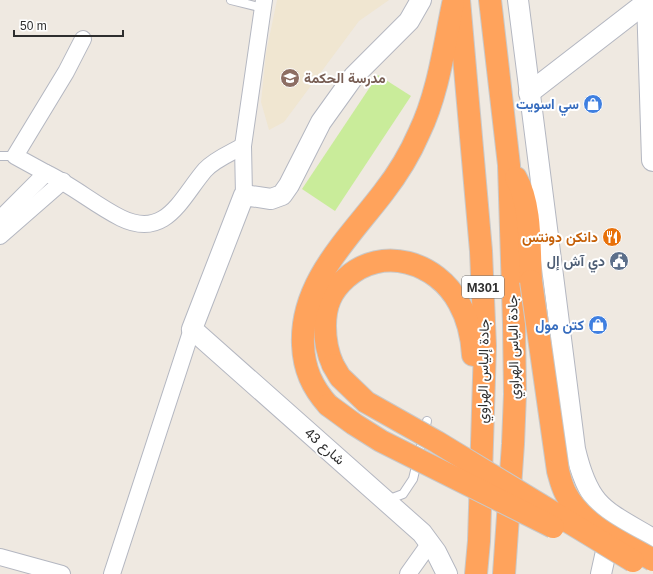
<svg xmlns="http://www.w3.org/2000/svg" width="653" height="574" viewBox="0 0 653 574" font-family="Helvetica,Vazirmatn,sans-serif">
<rect width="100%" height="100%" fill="#efe9e1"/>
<path fill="#f0e6d1" d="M277,0H389L359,21L284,122L269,130L261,102L266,53Z"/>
<path fill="#c9ec9a" d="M378,75L411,96L335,211L302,189Z"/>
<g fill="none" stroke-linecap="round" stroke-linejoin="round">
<g stroke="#b4b7c1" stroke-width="10">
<g id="service">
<path d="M231,0L263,8"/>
<path d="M0,156H15"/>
<path d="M387,500L403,494L413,479L427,421"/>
</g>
</g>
<g stroke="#b4b7c1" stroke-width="18">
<g id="minor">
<path d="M46,173L15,156L66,72L83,39"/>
<path d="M244,195L243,146L264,0"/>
<path d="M0,219L46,173C72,185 95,205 121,218C166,240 181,198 205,170C215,159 231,153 243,146"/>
<path d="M0,236L63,181"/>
<path d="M0,557L62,574"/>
<path d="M112,574L192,329"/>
<path d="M408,574L430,543"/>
</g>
</g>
<g stroke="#b4b7c1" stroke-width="22">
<g id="tertiary">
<path d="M421,0L409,21L354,76L321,122L289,185L282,195L271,199L244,195L192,329L422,533L436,552L447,574"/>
<path d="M518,0L575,449C589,508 604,510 653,539"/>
<path d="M529,93L648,1"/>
<path d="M601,574L607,547L606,531"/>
</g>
</g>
<g stroke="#b4b7c1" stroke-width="24">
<path id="secondary" d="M648,0L653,160"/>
</g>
<g stroke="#c9c9c9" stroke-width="24">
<g id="motorway">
<path d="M459,0L481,251L485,346L479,541L476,574"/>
<path d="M490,0L509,165L514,324L515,394L513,444L504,574"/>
<path d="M516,178C532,205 529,249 531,281"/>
<path d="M333,365C327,352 325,340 325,326C325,306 331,291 346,278C382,245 437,262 459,303C468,319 472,337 473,355"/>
<path d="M328,405C312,387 304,369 303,345C300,283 348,239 383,193C397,175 410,154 419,133C438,94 444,47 453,4"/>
</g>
</g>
<use href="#service" stroke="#fff" stroke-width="8"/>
<use href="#minor" stroke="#fff" stroke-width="16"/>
<use href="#tertiary" stroke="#fff" stroke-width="20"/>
<use href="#secondary" stroke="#fff" stroke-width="22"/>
<use href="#motorway" stroke="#ffa35c" stroke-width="22"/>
<g stroke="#c9c9c9" stroke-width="24" stroke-linecap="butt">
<g id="motorway-bridge">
<path d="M531,281L558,471C560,478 562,487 566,494C584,527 622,542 653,560"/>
<path d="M333,365L340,377L366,402L437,442L633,561"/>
<path d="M328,405L354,424L381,441L553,527"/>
</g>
</g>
<use href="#motorway-bridge" stroke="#ffa35c" stroke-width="22"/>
</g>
<defs>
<g id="university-disc" transform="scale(1)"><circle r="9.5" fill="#8d6e63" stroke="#fff"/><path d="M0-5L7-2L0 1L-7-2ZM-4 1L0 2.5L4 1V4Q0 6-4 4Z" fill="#fff"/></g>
<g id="shop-disc" transform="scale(1)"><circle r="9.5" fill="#3f7fe0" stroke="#fff"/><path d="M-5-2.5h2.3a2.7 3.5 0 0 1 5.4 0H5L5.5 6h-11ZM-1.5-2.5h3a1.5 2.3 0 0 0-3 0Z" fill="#fff"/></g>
<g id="restaurant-disc" transform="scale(1)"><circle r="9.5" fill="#e8710a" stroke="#fff"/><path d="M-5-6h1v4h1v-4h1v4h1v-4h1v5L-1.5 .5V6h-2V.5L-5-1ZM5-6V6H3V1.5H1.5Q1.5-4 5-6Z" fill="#fff"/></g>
<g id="civic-disc" transform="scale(1)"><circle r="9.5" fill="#5c6f8a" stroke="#fff"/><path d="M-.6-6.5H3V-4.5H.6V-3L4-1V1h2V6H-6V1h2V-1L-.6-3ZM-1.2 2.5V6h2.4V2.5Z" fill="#fff"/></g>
</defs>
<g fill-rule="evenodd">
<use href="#university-disc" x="290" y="78"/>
<use href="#shop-disc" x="593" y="104"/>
<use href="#restaurant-disc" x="612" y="237"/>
<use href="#civic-disc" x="619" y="261"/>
<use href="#shop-disc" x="598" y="325"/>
</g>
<g text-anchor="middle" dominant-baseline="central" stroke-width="4" stroke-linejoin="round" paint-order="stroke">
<rect fill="#fff" stroke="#6d6d6d" stroke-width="1" x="462" y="276" width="42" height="22" rx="3"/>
<g font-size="13" font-weight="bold" fill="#2e2e2e">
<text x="483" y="287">M301</text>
</g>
<g font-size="14" font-weight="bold" fill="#785e54" stroke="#fff" text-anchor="start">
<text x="304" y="78">مدرسة الحكمة</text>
</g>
<g font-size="14" font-weight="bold" fill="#366cbe" stroke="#fff" text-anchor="end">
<text x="579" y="104">سي اسويت</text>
<text x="584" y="325">كتن مول</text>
</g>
<g font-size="14" font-weight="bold" fill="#c56008" stroke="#fff" text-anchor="end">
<text x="598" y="237">دانكن دونتس</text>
</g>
<g font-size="14" font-weight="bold" fill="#4e5e75" stroke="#fff" text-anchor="end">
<text x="605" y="261">دي آش إل</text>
</g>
<g font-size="14" fill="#2e2e2e" stroke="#fff">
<text transform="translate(513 347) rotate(-91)">جادة الياس الهراوي</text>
<text transform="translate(483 371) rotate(-89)">جادة إلياس الهراوي</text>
<text transform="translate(325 446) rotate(41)">شارع 43</text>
</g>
</g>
<path d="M14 30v6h109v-6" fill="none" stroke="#2e2e2e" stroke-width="2"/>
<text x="20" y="30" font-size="12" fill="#2e2e2e" stroke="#ffffff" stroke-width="3" paint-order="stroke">50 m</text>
</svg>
